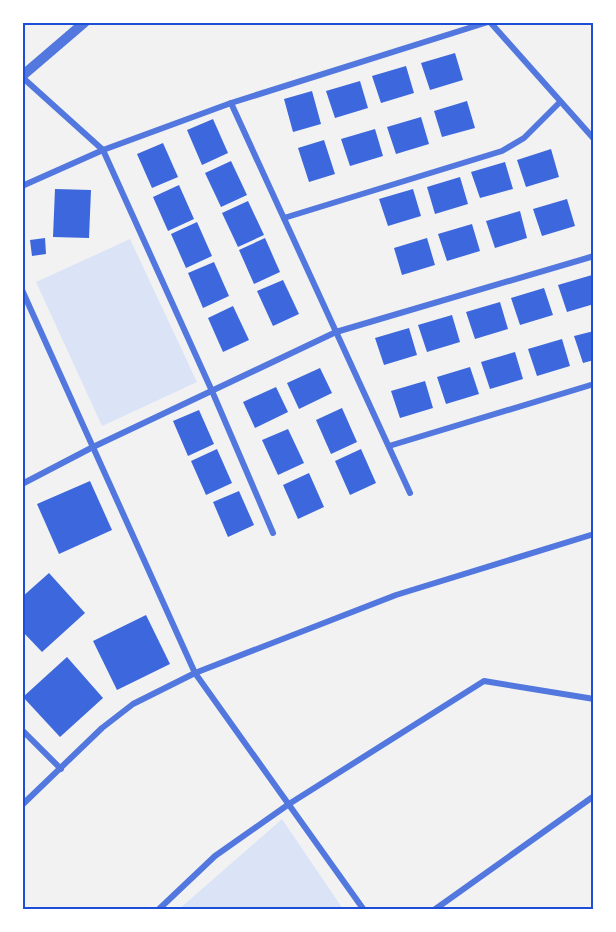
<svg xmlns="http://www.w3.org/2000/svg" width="616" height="932" viewBox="0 0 616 932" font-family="'Times New Roman',serif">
<rect width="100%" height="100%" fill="#f2f2f2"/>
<g fill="#dbe4f7">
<path d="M130,239L197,382L102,426L36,282Z"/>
<path d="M282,819L343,909H179Z"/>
</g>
<g fill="#3d67dc">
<path d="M455,53L463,80L430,90L421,63Z"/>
<path d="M406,66L414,93L381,103L372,76Z"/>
<path d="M360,81L368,108L335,118L326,91Z"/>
<path d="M312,91L321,124L293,132L284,99Z"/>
<path d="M467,101L475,128L442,137L434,111Z"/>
<path d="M421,117L429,144L396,154L387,127Z"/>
<path d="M213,119L228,153L202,165L187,130Z"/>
<path d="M375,129L383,156L350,166L341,139Z"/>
<path d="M324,140L335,174L309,182L298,148Z"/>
<path d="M163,143L178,177L152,188L137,154Z"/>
<path d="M551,149L559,177L526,187L517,160Z"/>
<path d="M231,161L247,195L221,207L205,173Z"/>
<path d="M505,162L513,189L480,198L471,172Z"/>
<path d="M460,177L468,204L435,214L427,187Z"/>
<path d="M179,185L194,219L168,231L153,197Z"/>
<path d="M55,189L91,190L89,238L53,237Z"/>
<path d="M413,189L421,216L388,226L379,199Z"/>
<path d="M567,199L575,226L542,236L533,209Z"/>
<path d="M248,201L264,235L238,247L222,213Z"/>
<path d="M520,211L527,238L495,248L486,221Z"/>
<path d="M197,222L212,256L186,268L171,234Z"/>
<path d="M472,224L480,251L447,261L438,234Z"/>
<path d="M45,238L46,254L32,256L30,240Z"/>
<path d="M265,238L280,272L254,284L239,250Z"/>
<path d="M427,238L435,265L402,275L394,248Z"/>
<path d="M214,262L229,296L203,308L188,273Z"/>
<path d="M592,275L594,304L567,312L558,285Z"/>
<path d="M283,280L299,314L273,326L257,291Z"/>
<path d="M544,288L553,315L520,325L511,298Z"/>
<path d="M500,302L508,329L475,339L466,312Z"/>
<path d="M233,306L249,340L223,352L208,318Z"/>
<path d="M452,315L460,342L427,352L418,325Z"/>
<path d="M409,328L417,355L384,365L375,338Z"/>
<path d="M594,331V360L583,363L574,336Z"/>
<path d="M562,339L570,366L537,376L528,349Z"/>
<path d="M515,352L523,379L490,389L481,362Z"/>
<path d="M470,367L479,394L446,404L437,377Z"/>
<path d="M320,368L332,393L299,409L287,383Z"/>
<path d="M425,381L433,408L400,418L391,391Z"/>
<path d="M276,387L288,412L255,428L243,402Z"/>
<path d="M342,408L357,442L331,454L316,420Z"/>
<path d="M199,410L214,444L188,456L173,421Z"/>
<path d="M288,429L304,463L278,475L262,440Z"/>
<path d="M217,449L232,483L206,495L191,461Z"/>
<path d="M361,449L376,483L350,495L335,461Z"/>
<path d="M309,473L324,507L298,519L283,485Z"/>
<path d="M90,481L112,530L59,554L37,504Z"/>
<path d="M239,491L254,525L228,537L213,502Z"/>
<path d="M49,573L85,613L42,652L22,631V597Z"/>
<path d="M146,615L170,664L117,690L93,641Z"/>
<path d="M67,657L103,698L60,737L23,697Z"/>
</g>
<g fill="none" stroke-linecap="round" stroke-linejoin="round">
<g stroke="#5277de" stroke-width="6">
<path d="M490,22L594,139"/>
<path d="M22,77L103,150L212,391L273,533"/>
<path d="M231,103L410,493"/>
<path d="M22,186L103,150L231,103L488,22"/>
<path d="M284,218L502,151L524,138L560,102"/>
<path d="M22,290L195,673L364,910"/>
<path d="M389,446L594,384"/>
<path d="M22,484L93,447L336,332L594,256"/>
<path d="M22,730L61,769"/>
<path d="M22,805L102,728L133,704L195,673L396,595L594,534"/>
<path d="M158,910L215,856L289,804L484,681L594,699"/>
<path d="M434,910L594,796"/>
</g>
<path stroke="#5277de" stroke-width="10" d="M22,76L85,22"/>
</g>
<rect width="616" height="932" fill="none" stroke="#ffffff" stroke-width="48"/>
<rect x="24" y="24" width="568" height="884" fill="none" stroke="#1d4ed8" stroke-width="2"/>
</svg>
